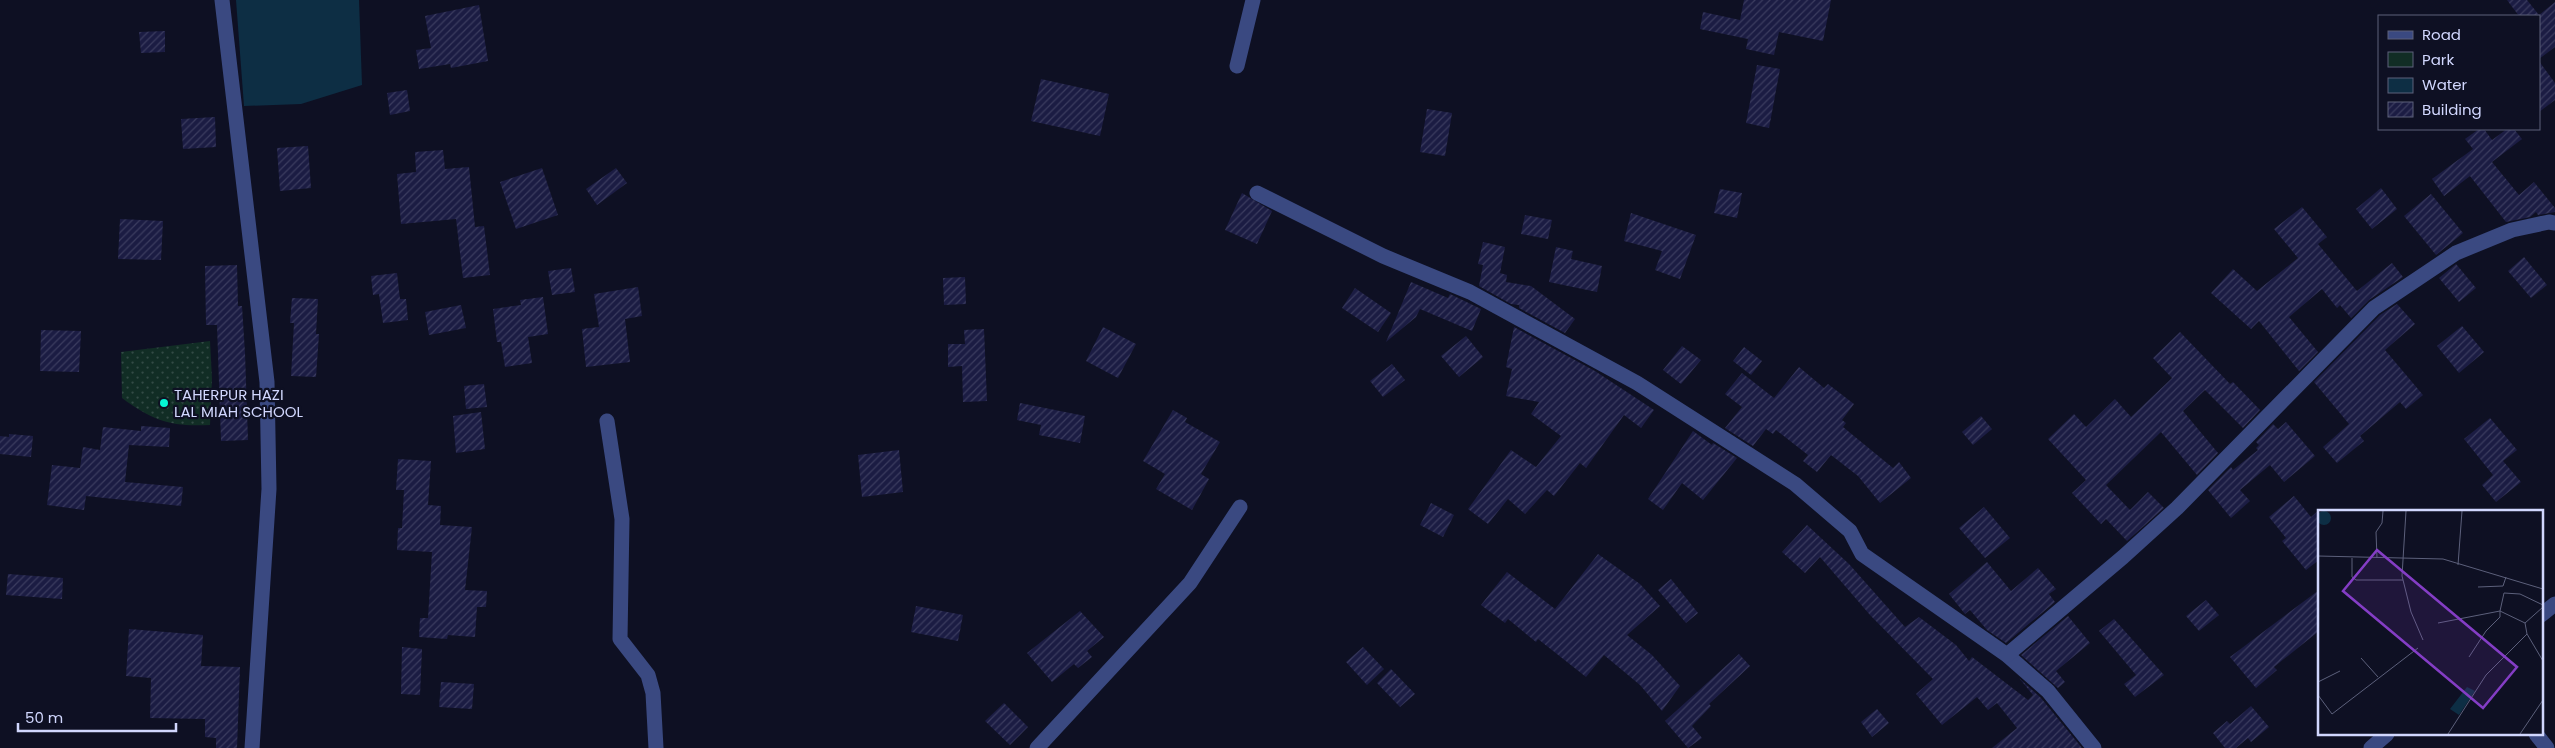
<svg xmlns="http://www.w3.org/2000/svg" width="2555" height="748" viewBox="0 0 2555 748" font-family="Poppins,sans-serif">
<defs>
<pattern id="green-dots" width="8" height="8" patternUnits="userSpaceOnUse" patternTransform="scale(1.25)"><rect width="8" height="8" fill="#112d25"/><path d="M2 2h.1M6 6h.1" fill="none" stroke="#334b46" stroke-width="1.8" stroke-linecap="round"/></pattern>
<pattern id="building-hatch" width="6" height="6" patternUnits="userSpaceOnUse" patternTransform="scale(1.25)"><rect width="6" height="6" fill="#1b1c43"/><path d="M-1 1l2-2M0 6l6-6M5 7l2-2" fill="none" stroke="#3b3c5f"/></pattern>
</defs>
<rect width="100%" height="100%" fill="#0e1023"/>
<path fill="url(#green-dots)" d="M210,341L212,379L210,425C171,427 153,421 122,398L121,352Z"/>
<path fill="#0d2e44" d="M236,0H359L362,85L301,104L244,106Z"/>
<g fill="url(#building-hatch)">
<path d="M1744,0H1831L1823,41L1779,32L1774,55L1746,49L1748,39L1700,29L1703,12L1740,20Z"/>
<path d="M2507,0H2527L2539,15L2555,2V47L2539,59V16H2519Z"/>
<path d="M479,5L488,61L451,68L450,64L419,69L416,50L431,48L425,16Z"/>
<path d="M165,31V52L141,53L139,32Z"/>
<path d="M2539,61L2555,83V100L2539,112Z"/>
<path d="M1757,65L1780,69L1769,128L1746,123Z"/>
<path d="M1041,79L1109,94L1100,136L1031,121Z"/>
<path d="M407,90L410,111L390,115L387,93Z"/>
<path d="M1427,109L1452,113L1445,156L1420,152Z"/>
<path d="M215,117L216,147L183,149L181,119Z"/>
<path d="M2479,129H2484L2492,140L2507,129H2514L2522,139L2492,162L2519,195L2534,182L2555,208V212L2538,215L2536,212L2530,217L2506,222L2470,176L2444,196L2432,179L2473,149L2465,139Z"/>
<path d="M308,146L311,188L280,191L277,148Z"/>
<path d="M443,150L445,169L469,167L475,227L484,226L490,275L463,278L456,219L401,224L397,174L416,172L415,152Z"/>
<path d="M542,168L558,215L516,229L500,182Z"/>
<path d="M616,168L627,183L597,205L586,189Z"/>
<path d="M2381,188L2397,209L2372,229L2356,209Z"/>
<path d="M1720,189L1742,193L1737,218L1714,213Z"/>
<path d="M1242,193L1272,211L1257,244L1225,230Z"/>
<path d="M2431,194L2463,233L2436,255L2404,216Z"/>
<path d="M2302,207L2327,237L2318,244L2357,291L2392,263L2403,277L2369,300L2351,318L2340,305L2337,308L2322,289L2289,317L2318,352L2299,371L2259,321L2251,329L2211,293L2233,269L2257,291L2298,258L2274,229Z"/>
<path d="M1631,213L1696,235L1680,279L1655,270L1662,251L1624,241Z"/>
<path d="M1525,215L1552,220L1548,239L1521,234Z"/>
<path d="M120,219L163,221L161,260L118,259Z"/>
<path d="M1483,242L1505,247L1500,273L1507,275L1506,282L1531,286L1575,319L1565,333L1519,308V305L1511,304L1479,286L1483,265L1478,264Z"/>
<path d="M1556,247L1573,251L1571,259L1602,266L1597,292L1549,282Z"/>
<path d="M2524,257L2547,285L2531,298L2508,271Z"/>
<path d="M2456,264L2476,288L2459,302L2439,278Z"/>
<path d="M237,265L238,306H242L245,353L248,440L221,441L217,325H206L205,266Z"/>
<path d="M571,268L575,292L552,295L548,271Z"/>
<path d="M397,273L400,299H406L408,320L383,323L379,294L373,295L371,276Z"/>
<path d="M965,277L966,304L944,305L943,278Z"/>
<path d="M1411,282L1448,298L1450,294L1481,309L1472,331L1420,309L1416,317L1386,342Z"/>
<path d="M638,287L642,316L625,319L630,362L586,367L582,329L599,327L594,294Z"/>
<path d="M1355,288L1391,313L1378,332L1342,308Z"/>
<path d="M543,297L548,334L528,337L532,363L505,367L501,342H497L493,309L521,305L520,300Z"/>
<path d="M292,298L318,299L316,334H319L316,377L291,376L294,323H290Z"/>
<path d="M2397,304L2415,324L2385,350L2423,395L2406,409L2400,402L2360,436L2364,441L2337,463L2323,447L2349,424L2314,382L2380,315Z"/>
<path d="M461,305L466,328L429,335L425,312Z"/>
<path d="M2462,326L2484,352L2459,373L2437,346Z"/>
<path d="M1103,327L1136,344L1118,378L1086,361Z"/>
<path d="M1514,327L1595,371L1654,410L1641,428L1624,415L1586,468L1580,463L1554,496L1547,490L1525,514L1508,499L1488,524L1468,509L1511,450L1536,467L1561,436L1531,414L1539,402L1506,396L1512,369L1506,367Z"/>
<path d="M984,329L987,401L963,402L962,366L948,367V344H965L964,330Z"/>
<path d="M41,330L81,331L79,372L40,371Z"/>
<path d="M2180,332L2230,384L2233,382L2260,410L2243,428L2205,390L2183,411L2218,453L2197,475L2161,432L2106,485L2130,510L2148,492L2164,508L2127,541L2106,519L2101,524L2072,493L2086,480L2048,439L2074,414L2086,427L2115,399L2131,417L2172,378L2153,358Z"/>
<path d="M1466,336L1483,357L1459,377L1441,356Z"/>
<path d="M1682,346L1701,360L1681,384L1663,370Z"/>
<path d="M1744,347L1762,361L1751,375L1733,361Z"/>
<path d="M1392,364L1405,380L1383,397L1370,381Z"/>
<path d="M1799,367L1824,388L1828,384L1854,404L1842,420L1846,423L1843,427L1893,468L1899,462L1911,478L1880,503L1858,476L1831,455L1817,472L1803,461L1808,455L1776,430L1773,434L1766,429L1753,446L1725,428L1742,407L1725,394L1742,373L1774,398Z"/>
<path d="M484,384L487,407L466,409L464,386Z"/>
<path d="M1020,403L1085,416L1080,443L1039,435L1041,425L1017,420Z"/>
<path d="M1173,410L1187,418L1185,422L1220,442L1201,474L1209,479L1192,510L1156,489L1165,474L1143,461Z"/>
<path d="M481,412L485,449L456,453L453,416Z"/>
<path d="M1981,416L1992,429L1973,445L1962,432Z"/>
<path d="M2490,418L2517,450L2503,461L2521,482L2496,502L2482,485L2493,475L2464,439Z"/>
<path d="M2286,422L2315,456L2284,482L2270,465L2240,490L2250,501L2231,518L2208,490L2231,467L2233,470L2258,450L2256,448L2259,445L2256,442L2273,424L2278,429Z"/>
<path d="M141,426L170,428L169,447L129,445L125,482L183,487L181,506L86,496L84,510L47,505L52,465L80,468L83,447L100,450L103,427L141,431Z"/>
<path d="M1693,431L1712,445L1713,443L1737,458L1703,500L1682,483L1663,510L1648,499Z"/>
<path d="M9,434L33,436L31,457L0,454V436L9,437Z"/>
<path d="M899,450L903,492L862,497L858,455Z"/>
<path d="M398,459L431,461L428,505L441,506L440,525L472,527L465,590L487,591L486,607H477L475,637L448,635L447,639L419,637L420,618H428L432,552L397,550L398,528H402L404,490H396Z"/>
<path d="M2294,496L2311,517L2319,510V560L2306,570L2282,541L2286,538L2269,517Z"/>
<path d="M1431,503L1454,515L1443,537L1420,525Z"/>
<path d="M1984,507L2010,538L1985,558L1959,528Z"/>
<path d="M1807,525L1849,564L1905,627L1919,617L1956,645L1969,661L1972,657L2028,700L2033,695L2019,678L2041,698L2082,748H1992L2017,728L1997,703L1988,710L1977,697L1942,725L1916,694L1933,679L1870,615L1820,557L1805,573L1782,552Z"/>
<path d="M1598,554L1640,584L1660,606L1627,635L1652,655L1680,686L1662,711L1640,685L1604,655L1586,677L1538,639L1536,642L1508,619L1505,623L1481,605L1507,572L1555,609Z"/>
<path d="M1987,562L2011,591L2038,568L2056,589L2049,594L2055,602L2006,643L1987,630L1970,610L1965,614L1949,594Z"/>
<path d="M8,574L63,578L62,599L6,595Z"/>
<path d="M1671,579L1698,613L1686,623L1658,590Z"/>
<path d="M2319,590V631L2274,667L2277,670L2256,688L2230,657Z"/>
<path d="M2206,600L2219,615L2199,631L2186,616Z"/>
<path d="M916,606L963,615L958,641L911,632Z"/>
<path d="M1080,611L1104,637L1087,651L1092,657L1078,668L1074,664L1052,682L1027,653Z"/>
<path d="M2068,616L2090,643L2056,671L2065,682L2058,688L2021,655Z"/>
<path d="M2114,619L2164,675L2135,697L2124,684L2136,675L2099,631Z"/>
<path d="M129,629L203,635L201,666L240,667L237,748H216V738L205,737V719L150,718L151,678L126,676Z"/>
<path d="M402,647L422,649L420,695L401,694Z"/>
<path d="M1363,647L1384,669L1367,685L1346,662Z"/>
<path d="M1739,654L1750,666L1709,704L1711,706L1692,726L1702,738L1688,748L1665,721Z"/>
<path d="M1391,669L1415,694L1400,707L1377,683Z"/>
<path d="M441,682L474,684L472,709L439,707Z"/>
<path d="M1004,703L1028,727L1010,745L985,721Z"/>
<path d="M2251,706L2269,727L2251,742L2248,738L2236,748H2225L2213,733L2227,721L2230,724Z"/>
<path d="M1877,709L1889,723L1872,737L1861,722Z"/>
</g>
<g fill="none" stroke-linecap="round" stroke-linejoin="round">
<g stroke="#3a4981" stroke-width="15">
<path d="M222,0L267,382L269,489L252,748"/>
<path d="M1237,66L1253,0"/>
<path d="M1257,193L1383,256L1470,292L1637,383L1795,484L1850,531L1862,554L2007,655L2048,691L2094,748"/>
<path d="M607,421L622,519L620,639L648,675L653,693L656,748"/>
<path d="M2541,615L2555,604"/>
<path d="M2007,655L2123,557L2177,508L2374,308L2456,253L2512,230L2549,222L2555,223"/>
<path d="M2536,734L2547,748"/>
<path d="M1037,748L1190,583L1240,507"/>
<path d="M2371,748L2387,734"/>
</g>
</g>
<circle fill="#05f6d4" stroke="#0e1023" stroke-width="2" cx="164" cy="403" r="5"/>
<g text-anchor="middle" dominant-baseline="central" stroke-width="4.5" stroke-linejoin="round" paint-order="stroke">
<g font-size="15" fill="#d1d7fe" stroke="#0e1023" text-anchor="start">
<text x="174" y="394">TAHERPUR HAZI<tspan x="174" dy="17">LAL MIAH SCHOOL</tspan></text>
</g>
</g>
<g transform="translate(2318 510)">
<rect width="225" height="225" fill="#0e1023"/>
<path d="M-1 8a7 7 0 1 1 14 0a7 7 0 1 1-14 0ZM149,177L157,181L141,205L132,199Z" fill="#0d2e44"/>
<path fill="none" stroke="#5c607b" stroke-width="1" d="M88,1L84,66L93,102L105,130M0,46L125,49L225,79M34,48V67L38,70H85M59,48L58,22L64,13L65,1M140,55L144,1M160,77L185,76L188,67M120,113L182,101L186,83L202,84L225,95M209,124L225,151M151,147L168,121L182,107V101L207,113M43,148L60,167M0,172L22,161M0,185L14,204L100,138M130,224L168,165L209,124L207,113L225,97M202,224L225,190"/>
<path fill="#843dc5" fill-opacity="0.15" stroke="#843dc5" stroke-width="2.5" d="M59,40L199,157L165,198L25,81Z"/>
<rect width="225" height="225" fill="none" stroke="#d1d7fe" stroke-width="2.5"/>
</g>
<rect x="2378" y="15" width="162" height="115" fill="#0e1023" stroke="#5c607b"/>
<rect x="2388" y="31" width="25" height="8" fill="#3a4981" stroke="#5c607b"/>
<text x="2422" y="40" font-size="15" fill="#d1d7fe">Road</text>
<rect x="2388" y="52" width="25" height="15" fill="#112d25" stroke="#5c607b"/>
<text x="2422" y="65" font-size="15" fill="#d1d7fe">Park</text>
<rect x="2388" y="78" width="25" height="15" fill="#0d2e44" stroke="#5c607b"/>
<text x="2422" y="90" font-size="15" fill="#d1d7fe">Water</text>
<rect x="2388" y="102" width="25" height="15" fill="url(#building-hatch)" stroke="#5c607b"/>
<text x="2422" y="115" font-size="15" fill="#d1d7fe">Building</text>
<path d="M18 723v8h158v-8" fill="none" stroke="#d1d7fe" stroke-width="2.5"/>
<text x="25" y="723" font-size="15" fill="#d1d7fe" stroke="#0e1023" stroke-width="4" paint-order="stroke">50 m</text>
</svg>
